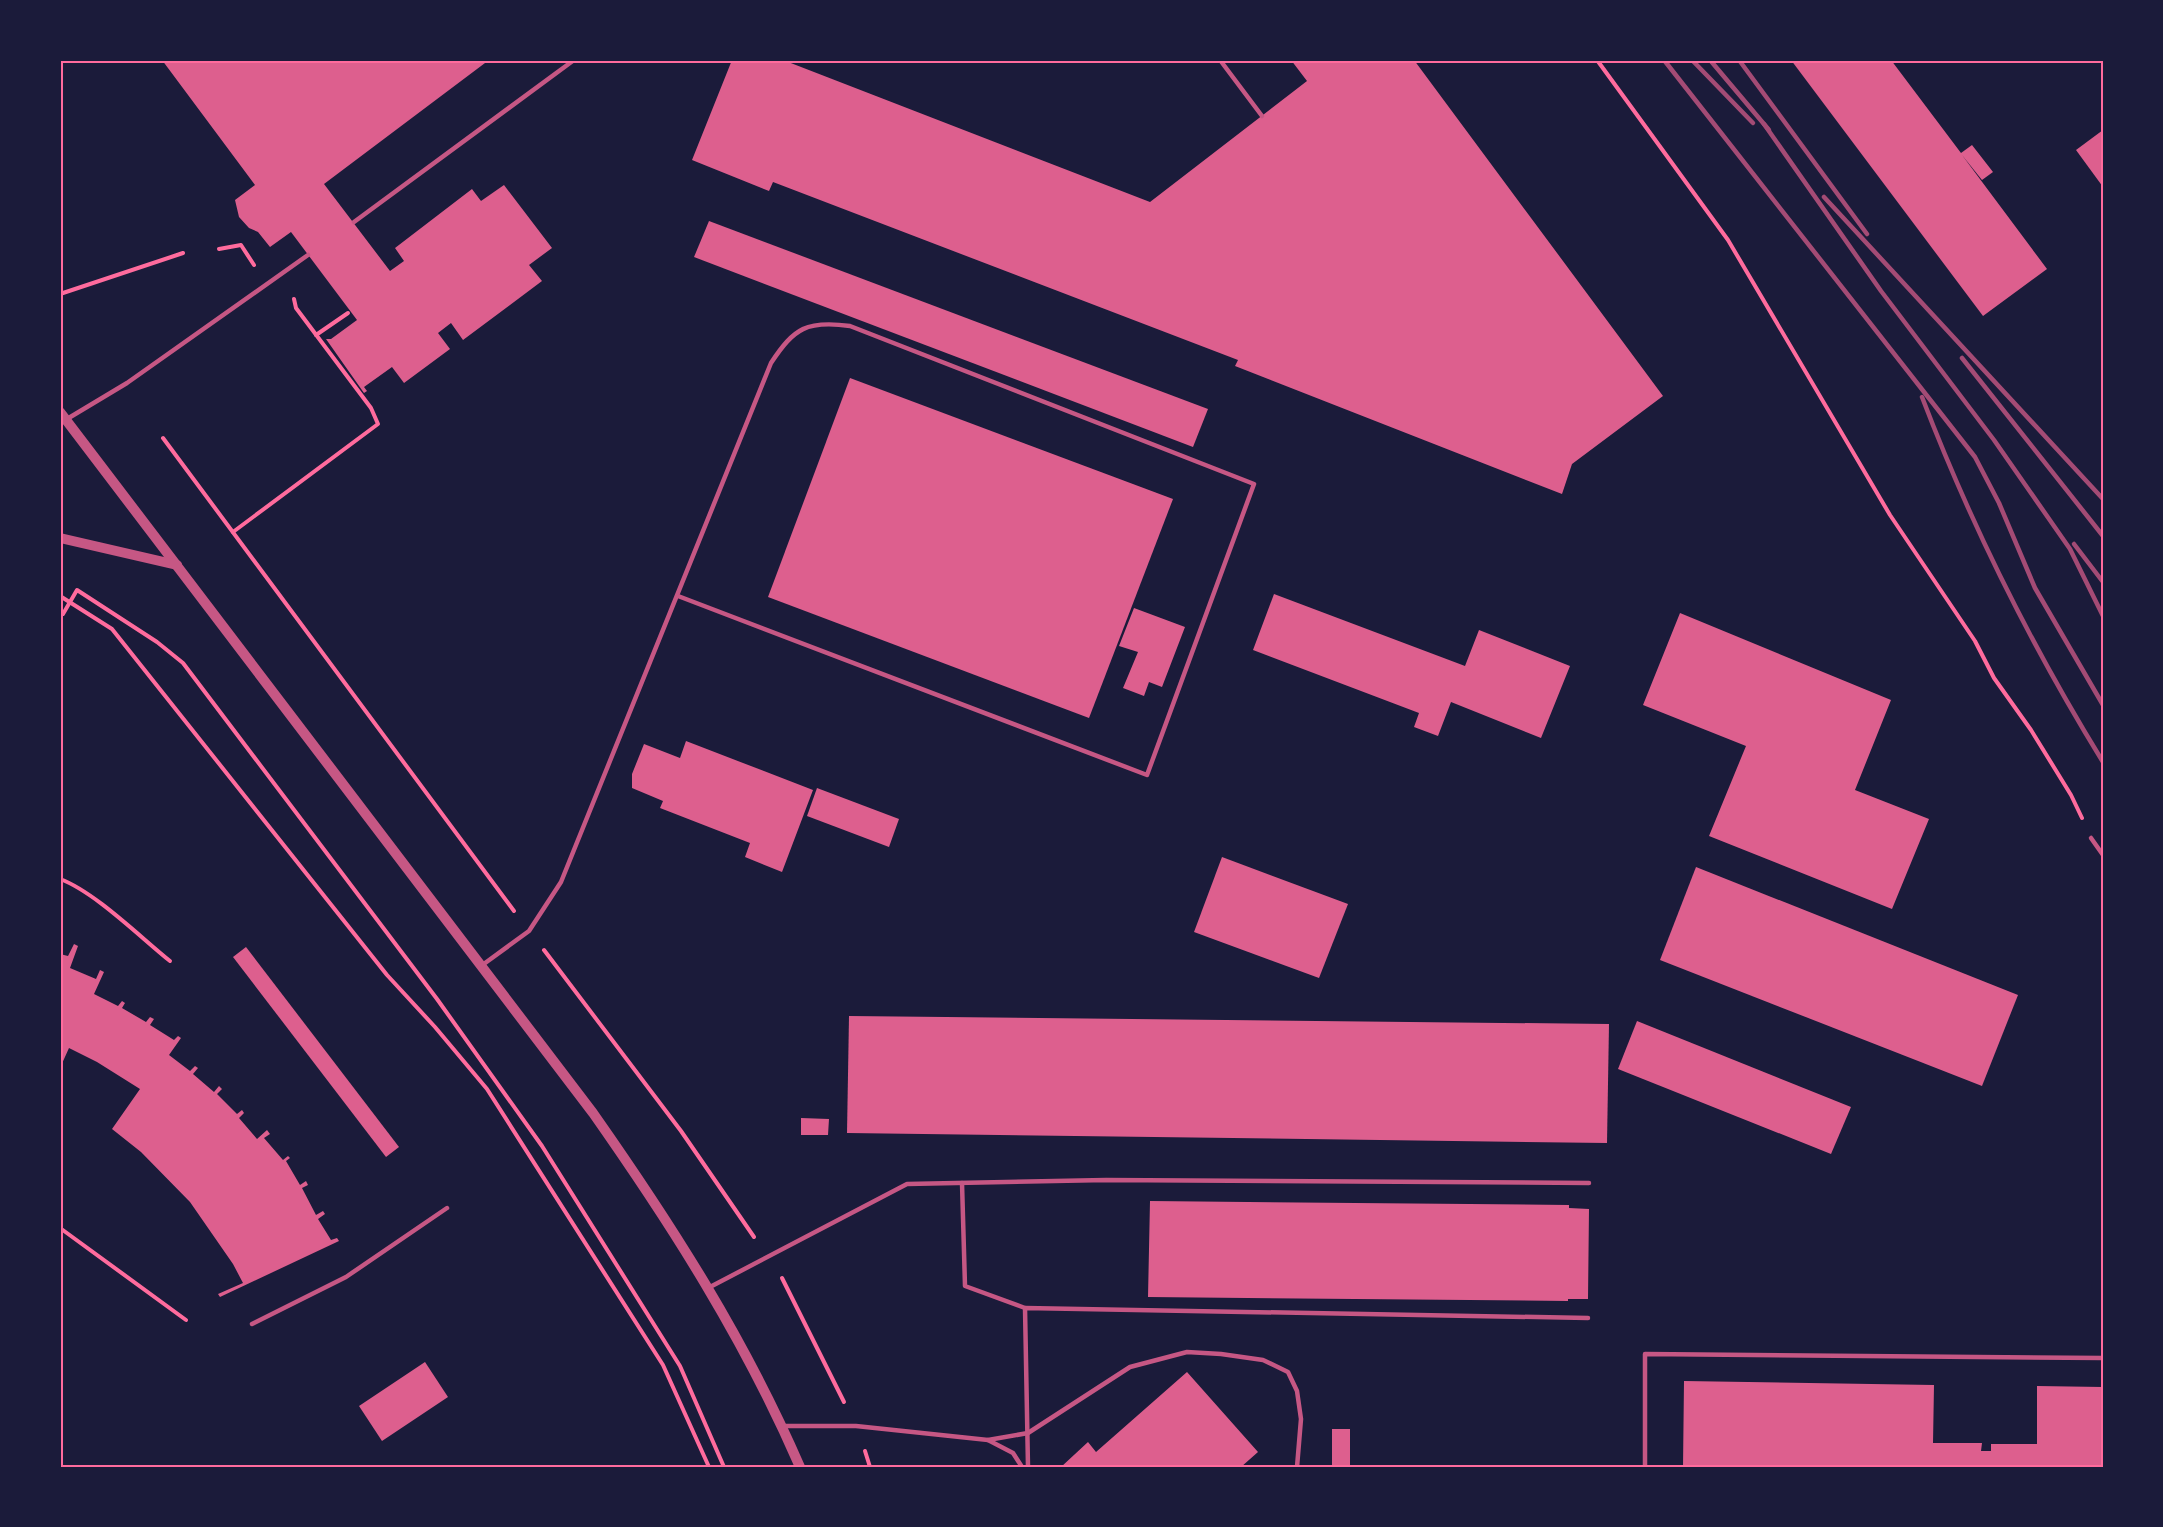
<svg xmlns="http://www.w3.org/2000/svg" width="2163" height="1527" viewBox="0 0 2163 1527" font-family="Raleway,sans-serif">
<rect width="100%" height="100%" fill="#1b1b3a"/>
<g fill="#dd5f8e">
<path d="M162,60H489L324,184L390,271L404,261L395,248L472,189L481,201L504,185L552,248L529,265L542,281L463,340L451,323L438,333L450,349L404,383L392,367L364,387L367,391L364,393L326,339H331L357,320L291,232L270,247L258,232L249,228L239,217L235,200L255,185Z"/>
<path d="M732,60H783L1150,202L1307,81L1291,60H1414L1663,396L1572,464L1562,494L1235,366L1238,360L773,182L769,191L692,160Z"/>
<path d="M1791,60H1891L1961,153L1972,145L1993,172L1982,180L1962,155L2047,269L1983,316Z"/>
<path d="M2103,130V187L2076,150Z"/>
<path d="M709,221L1208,409L1193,447L694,257Z"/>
<path d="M850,378L1173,499L1089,718L768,597Z"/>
<path d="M1274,594L1465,666L1479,630L1570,666L1541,738L1451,702L1438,736L1414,727L1419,713L1253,650Z"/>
<path d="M1134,608L1185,627L1162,687L1149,682L1144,696L1123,688L1138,652L1119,646Z"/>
<path d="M1680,613L1891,700L1855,790L1929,819L1892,909L1709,836L1746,746L1643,705Z"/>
<path d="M686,741L813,790L782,872L745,857L750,843L660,808L663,801L632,788V774L644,744L680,758Z"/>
<path d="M817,788L899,819L889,847L807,816Z"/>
<path d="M1222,857L1348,904L1319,978L1194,932Z"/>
<path d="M1696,867L2018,995L1982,1086L1660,960Z"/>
<path d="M74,944L78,946L70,968L96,979L100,970L104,972L94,994L118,1006L122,1001L125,1003L122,1008L146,1022L150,1017L154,1019L150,1025L174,1040L178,1036L181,1038L169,1055L190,1071L195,1066L198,1068L193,1074L214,1092L219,1086L222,1089L217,1094L237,1114L242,1110L244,1113L239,1118L257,1139L267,1130L270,1134L264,1138L283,1160L288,1156L290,1158L286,1161L300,1185L306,1181L308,1185L302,1188L316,1215L323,1211L325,1214L318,1219L331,1240L337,1238L339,1241L220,1297L218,1294L243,1283L233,1264L190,1202L141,1152L112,1129L140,1089L97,1062L69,1048L60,1068V954L68,956Z"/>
<path d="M246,947L399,1147L386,1157L233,957Z"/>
<path d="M849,1016L1609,1024L1607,1143L847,1133Z"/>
<path d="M1637,1021L1851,1107L1831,1154L1618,1069Z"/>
<path d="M801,1118L829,1119L828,1135H801Z"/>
<path d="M1150,1201L1569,1205V1208L1589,1209L1588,1299H1568V1301L1148,1297Z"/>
<path d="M425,1362L448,1397L382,1441L359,1406Z"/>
<path d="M1187,1372L1258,1452L1241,1467H1061L1088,1442L1096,1452Z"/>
<path d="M1684,1381L1934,1385L1933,1443H1982L1981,1451H1991V1444H2037V1386L2103,1387V1467H1683Z"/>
<rect x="1332" y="1429" width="18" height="36"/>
</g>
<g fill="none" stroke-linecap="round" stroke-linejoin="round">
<g stroke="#ff6b9d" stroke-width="4">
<path d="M1597,60L1728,240L1890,515L1975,641L1994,678L2031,730L2071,795L2082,818"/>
<path d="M219,249L241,245L254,265"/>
<path d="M60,294L183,253"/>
<path d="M316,335L348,313"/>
<path d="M163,438L514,911"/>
<path d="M233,532L378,424L371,408L296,308L294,299"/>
<path d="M60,596L112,629L387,975L435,1027L487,1089L663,1365L709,1467"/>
<path d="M60,611L63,614L77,590L157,642L183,663L437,999L542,1146L680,1366L724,1467"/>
<path d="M60,879C95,892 140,937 170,961"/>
<path d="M544,950L681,1131L754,1237"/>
<path d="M60,1228L186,1320"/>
<path d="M782,1278L844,1402"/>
<path d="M865,1451L870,1467"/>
</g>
<g stroke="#c65784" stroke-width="4.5">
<path d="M1220,60L1262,116"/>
<path d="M354,222L574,60"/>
<path d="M67,419L127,383L308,255"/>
<path d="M2091,838L2103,855"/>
<path d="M481,966L529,931L561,882L771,363C794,328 807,320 850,326L1254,484L1147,775L678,596"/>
<path d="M962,1183L965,1286L1025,1308"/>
<path d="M710,1287L907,1184L1106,1180L1589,1183"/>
<path d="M252,1324L346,1277L447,1208"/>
<path d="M783,1426H856L988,1440L1028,1433L1130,1367L1187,1352L1221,1354L1263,1360L1288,1372L1297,1391L1301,1419L1297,1467"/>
<path d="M988,1440L1013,1453L1022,1467"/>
<path d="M1028,1467L1025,1308L1588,1318"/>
<path d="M1645,1467V1354L2103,1358"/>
</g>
<g stroke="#c65784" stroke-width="10">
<path d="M60,412L593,1113C673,1227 744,1338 800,1467"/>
<path d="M60,538L177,565"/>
</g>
<g stroke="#a44b75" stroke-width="4.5">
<path d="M1664,60L1975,457L1999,503L2035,588L2103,705"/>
<path d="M1692,60L1753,123"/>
<path d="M1710,60L1769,130"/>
<path d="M1739,60L1867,234"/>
<path d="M1764,124L1881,291L1994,440L2070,549L2103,616"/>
<path d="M1824,197L2103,499"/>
<path d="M1962,358L2103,536"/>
<path d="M1922,397C1971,525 2031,645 2103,762"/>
<path d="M2074,544L2103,582"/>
</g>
</g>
<rect width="2163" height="1527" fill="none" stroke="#1b1b3a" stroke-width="123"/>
<rect x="62" y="62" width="2040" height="1404" fill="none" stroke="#ff6b9d" stroke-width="2"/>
</svg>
